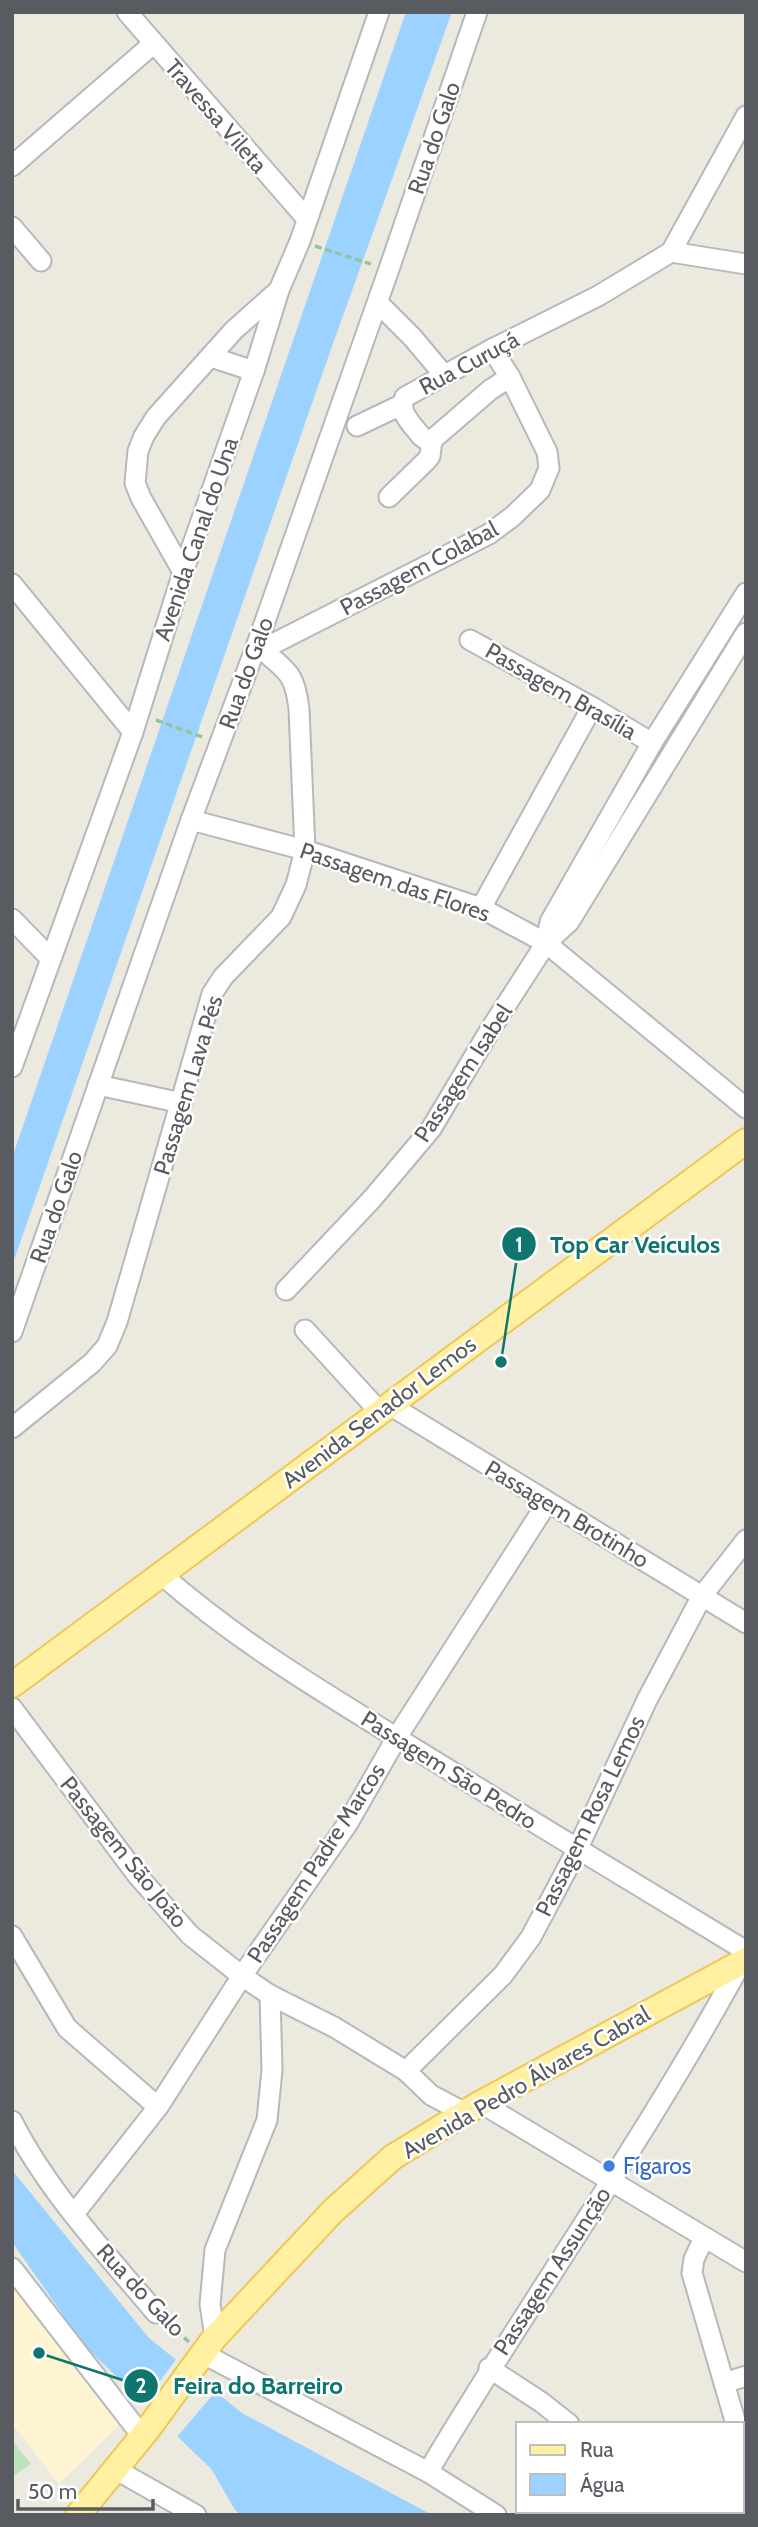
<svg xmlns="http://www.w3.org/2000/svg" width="758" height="2527" viewBox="0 0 758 2527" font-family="Cabin,sans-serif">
<rect width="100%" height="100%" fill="#ece9df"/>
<path fill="#fdf4d2" d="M12,2283L120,2424L59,2484L12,2424Z"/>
<path fill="#bbe4bc" d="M12,2441L31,2464L12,2477Z"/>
<g fill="#9cd2ff">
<path d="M406,12H452L325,366L12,1266V1158Z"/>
<path d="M12,2170L149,2338L242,2413L432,2515H241L235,2510L212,2470L85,2346L12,2242Z"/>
</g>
<path fill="#ece9df" d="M178,2357L218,2389L175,2439L141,2406Z"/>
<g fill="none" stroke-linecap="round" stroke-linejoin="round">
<g stroke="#b5b8bd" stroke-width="23">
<g id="minor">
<path d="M127,12L307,219"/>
<path d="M12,166L153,44"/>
<path d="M12,227L41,261"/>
<path d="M671,252L746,264"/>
<path d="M378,303L413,338L444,375"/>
<path d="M211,357L254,371"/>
<path d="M510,377L490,390L432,440L425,439L421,436C412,424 397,412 405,397L492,349L598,296L671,252L746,116"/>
<path d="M357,426L401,405"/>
<path d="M389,497L426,461L430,456L432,440"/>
<path d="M183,572L141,498L135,483L138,451L144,436L156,417L234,330L279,290"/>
<path d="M12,584L133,732"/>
<path d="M470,640L592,707L652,743"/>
<path d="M263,649L489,534L512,517L540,490L549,468L547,452L510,377L492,349"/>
<path d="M191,820L305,850L481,908L546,943L746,1108"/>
<path d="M481,908L592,707"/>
<path d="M12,919L51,959"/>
<path d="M546,943L550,922L652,743L746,593"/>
<path d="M12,1067L133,732L183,572L254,371L279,290L300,241L379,12"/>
<path d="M98,1085L182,1103"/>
<path d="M286,1290L372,1199L431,1129L490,1030L546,943L569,922L746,633"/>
<path d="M305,1330L379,1411"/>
<path d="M12,1332L191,820L257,644L389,269L477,12"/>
<path d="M388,1404L746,1623"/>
<path d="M12,1428L92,1363L107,1346L117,1322L212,994L223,977L281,917L296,885L305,850L299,709C294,667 284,672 257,644"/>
<path d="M162,1575C241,1644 326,1694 415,1749C525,1817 635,1884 746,1951"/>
<path d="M12,1708L138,1876L190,1935L242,1976L270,1995L334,2027L406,2071L431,2095L465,2113"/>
<path d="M12,1936L67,2028L158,2107"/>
<path d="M406,2071L503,1975L531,1937L577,1850L647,1700L702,1596L746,1540"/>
<path d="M481,2103L746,2262"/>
<path d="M12,2121C48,2192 105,2252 156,2313"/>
<path d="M74,2214L158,2107L242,1976L348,1823L397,1737L547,1503"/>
<path d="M704,2238L694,2259L692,2273L736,2424"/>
<path d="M12,2268L142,2436"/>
<path d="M215,2337L210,2304L215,2250L267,2120L272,2070L270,1995"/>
<path d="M202,2353L428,2472L496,2515"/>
<path d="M489,2368L541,2402L569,2424"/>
<path d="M724,2383L746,2376"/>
<path d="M742,2443L746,2454"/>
<path d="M115,2469L196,2515"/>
<path d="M428,2472C530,2300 646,2138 741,1963"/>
</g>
</g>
<g stroke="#f0c753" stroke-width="28">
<g id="major">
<path d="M12,1685L746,1141"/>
<path d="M78,2515L148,2429L215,2337L333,2211L393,2157L481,2103L746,1960"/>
</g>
</g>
<g stroke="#94c5a3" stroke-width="3.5" stroke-dasharray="7 3.5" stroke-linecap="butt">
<path d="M315,246L371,264"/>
<path d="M156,720L205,738"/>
<path d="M168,2324L189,2342"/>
</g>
<use href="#minor" stroke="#fff" stroke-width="19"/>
<use href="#major" stroke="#fff1a1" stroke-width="24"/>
</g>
<circle fill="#3f7fe0" stroke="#fff" stroke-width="2.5" cx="609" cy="2166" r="7"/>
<g text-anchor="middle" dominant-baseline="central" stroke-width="5" stroke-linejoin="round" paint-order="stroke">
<g font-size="23" fill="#585c61" stroke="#fff">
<text transform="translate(216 116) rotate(49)">Travessa Vileta</text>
<text transform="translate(434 138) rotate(-71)">Rua do Galo</text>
<text transform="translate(469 363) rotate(-28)">Rua Curuçá</text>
<text transform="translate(196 539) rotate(-71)">Avenida Canal do Una</text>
<text transform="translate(419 568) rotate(-28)">Passagem Colabal</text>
<text transform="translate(246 673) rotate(-70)">Rua do Galo</text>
<text transform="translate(561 691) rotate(30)">Passagem Brasília</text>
<text transform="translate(395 882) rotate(19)">Passagem das Flores</text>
<text transform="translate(463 1073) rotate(-57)">Passagem Isabel</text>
<text transform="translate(188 1085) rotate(-73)">Passagem Lava Pés</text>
<text transform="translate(56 1207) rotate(-71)">Rua do Galo</text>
<text transform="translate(379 1412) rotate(-37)">Avenida Senador Lemos</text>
<text transform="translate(567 1514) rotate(31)">Passagem Brotinho</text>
<text transform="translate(449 1770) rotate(32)">Passagem São Pedro</text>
<text transform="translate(590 1816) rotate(-64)">Passagem Rosa Lemos</text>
<text transform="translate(124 1852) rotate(51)">Passagem São João</text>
<text transform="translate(316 1863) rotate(-57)">Passagem Padre Marcos</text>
<text transform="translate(526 2082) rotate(-30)">Avenida Pedro Álvares Cabral</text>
<text transform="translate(552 2271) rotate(-57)">Passagem Assunção</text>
<text transform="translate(141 2290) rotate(47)">Rua do Galo</text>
</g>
<g font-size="23" fill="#366cbe" stroke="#fff" text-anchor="start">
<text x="623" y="2166">Fígaros</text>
</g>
</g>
<path fill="none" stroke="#0f766e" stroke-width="2.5" d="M501 1362L519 1244M39 2353L141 2386"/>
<g fill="#0f766e" stroke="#fff" stroke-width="2.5">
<circle cx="501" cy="1362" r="7"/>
<circle cx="39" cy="2353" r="7"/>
<circle cx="519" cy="1244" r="18"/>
<circle cx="141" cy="2386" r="18"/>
</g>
<g font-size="21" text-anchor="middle" font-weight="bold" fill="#fff">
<text x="519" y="1252">1</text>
<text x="141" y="2393">2</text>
</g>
<g font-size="24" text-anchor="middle" font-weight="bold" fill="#0f766e" stroke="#fff" stroke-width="5" stroke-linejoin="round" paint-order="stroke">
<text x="635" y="1253">Top Car Veículos</text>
<text x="258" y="2394">Feira do Barreiro</text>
</g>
<rect width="758" height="2527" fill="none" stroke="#585c61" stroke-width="28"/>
<rect x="516" y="2422" width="228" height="91" fill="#ffffff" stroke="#bcbec0" stroke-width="2"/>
<rect x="530" y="2445" width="35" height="10" fill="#fff1a1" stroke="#bcbec0" stroke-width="2"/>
<text x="580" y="2457" font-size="21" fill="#585c61">Rua</text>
<rect x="530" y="2474" width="35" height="21" fill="#9cd2ff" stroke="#bcbec0" stroke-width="2"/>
<text x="580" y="2492" font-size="21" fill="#585c61">Água</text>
<path d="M18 2499v10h135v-10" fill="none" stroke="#585c61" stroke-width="3.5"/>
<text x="28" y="2499" font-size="21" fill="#585c61" stroke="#ffffff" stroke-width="5" paint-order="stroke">50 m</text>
</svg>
